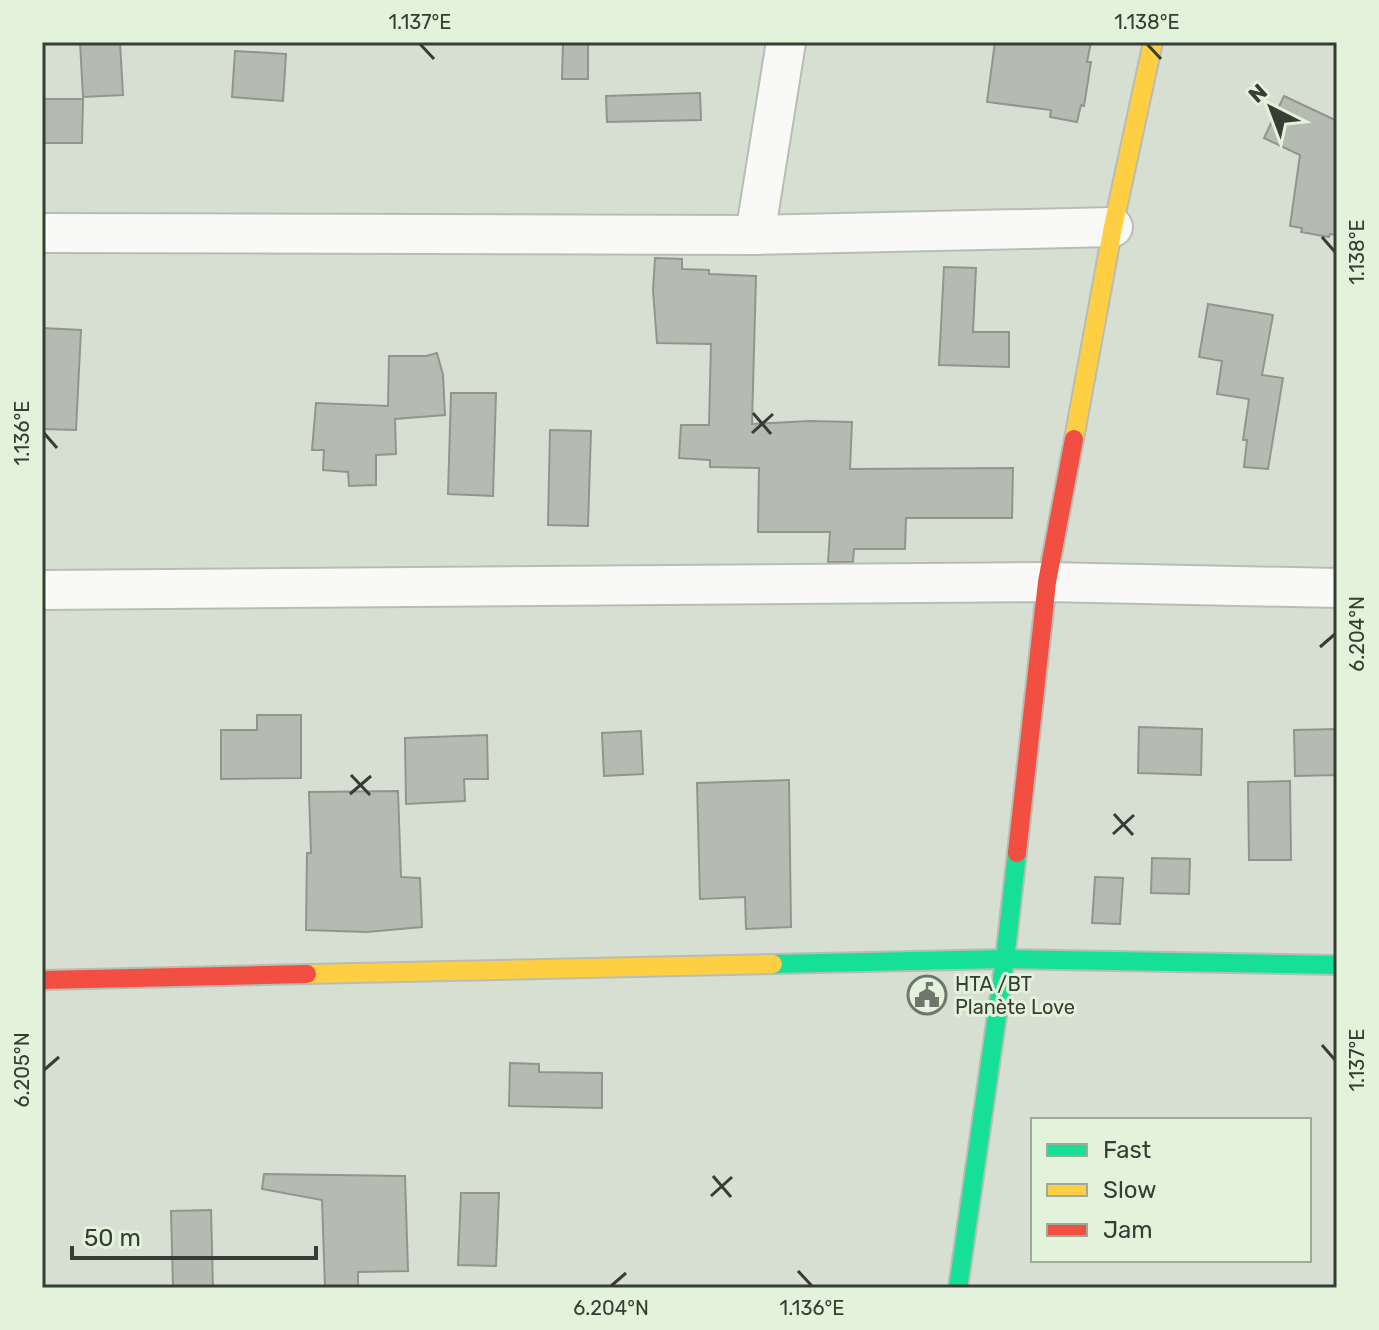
<svg xmlns="http://www.w3.org/2000/svg" width="1379" height="1330" viewBox="0 0 1379 1330" font-family="Rubik,sans-serif">
<rect width="100%" height="100%" fill="#d7dfd2"/>
<g fill="#b5bbb1" stroke="#90968d" stroke-width="2">
<path d="M80,42H120L123,95L83,97Z"/>
<path d="M563,42H588V79H562Z"/>
<path d="M995,42H1091L1087,62H1091L1084,106L1081,105L1077,122L1050,117L1051,110L987,102Z"/>
<path d="M235,51L286,54L283,101L232,97Z"/>
<path d="M700,93L701,120L607,122L606,96Z"/>
<path d="M1284,96L1337,121V235L1330,234L1329,237L1301,232L1302,228L1290,226L1300,155L1264,138Z"/>
<path d="M42,99H83L82,143H42Z"/>
<path d="M655,258L682,259V269L709,270V274L756,276L752,424L809,421L852,422L850,469L1013,468L1012,518H906L905,549H854L853,562H828L830,532H758L759,468L710,467V460L679,458L681,425H709L711,344L657,343L653,290Z"/>
<path d="M944,267L976,268L973,332H1009V367L939,365Z"/>
<path d="M1208,304L1273,315L1262,375L1283,378L1268,469L1244,467L1247,440H1243L1249,399L1217,394L1222,361L1199,357Z"/>
<path d="M42,328L81,330L76,430L42,429Z"/>
<path d="M437,353L443,375L445,415L395,419L396,454L376,455V485L349,486L348,472L323,470L324,450H312L316,403L388,406L389,356H426Z"/>
<path d="M451,393H496L493,496L448,494Z"/>
<path d="M550,430L591,431L588,526L548,525Z"/>
<path d="M257,715H301V778L221,779V730H257Z"/>
<path d="M1139,727L1202,729L1201,775L1138,773Z"/>
<path d="M1337,729V775L1295,776L1294,730Z"/>
<path d="M641,731L643,774L604,776L602,733Z"/>
<path d="M487,735L488,779H464L465,801L406,804L405,738Z"/>
<path d="M789,780L791,927L746,929L745,897L700,899L697,783Z"/>
<path d="M1290,781L1291,860H1249L1248,782Z"/>
<path d="M398,791L401,877L420,878L422,927L367,932L306,930L307,853H311L309,792Z"/>
<path d="M1152,858L1190,859L1189,894L1151,893Z"/>
<path d="M1095,877L1123,878L1120,924L1092,923Z"/>
<path d="M510,1063L539,1064V1072L602,1073V1108L509,1106Z"/>
<path d="M264,1174L405,1176L408,1271L358,1272V1288H325L322,1200L262,1189Z"/>
<path d="M461,1193H499L496,1266L458,1265Z"/>
<path d="M211,1210L213,1288H173L171,1211Z"/>
</g>
<g fill="none" stroke-linecap="round" stroke-linejoin="round">
<g stroke="#b7bdb3" stroke-width="42">
<g id="street">
<path d="M42,233L755,235L1113,227"/>
<path d="M755,235L786,42"/>
<path d="M42,590L1047,582L1337,588"/>
</g>
</g>
<g stroke="#b7bdb3" stroke-width="22">
<g id="fast">
<path d="M773,964L1005,959L1337,965"/>
<path d="M958,1288L1005,959L1017,853"/>
</g>
</g>
<g stroke="#b7bdb3" stroke-width="22">
<g id="slow">
<path d="M1074,439L1113,227L1153,42"/>
<path d="M307,974L773,964"/>
</g>
</g>
<g stroke="#b7bdb3" stroke-width="22">
<g id="jam">
<path d="M1017,853L1047,582L1074,439"/>
<path d="M42,980L307,974"/>
</g>
</g>
<use href="#street" stroke="#f9faf8" stroke-width="38"/>
<use href="#fast" stroke="#16e098" stroke-width="18"/>
<use href="#slow" stroke="#ffcf43" stroke-width="18"/>
<use href="#jam" stroke="#f24e42" stroke-width="18"/>
</g>
<path fill="none" stroke="#373d34" stroke-width="3" d="M420,44L434,59M1147,44L1161,59M1322,237L1335,252M753,413L771,434M44,433L57,448M752,433L773,414M1320,647L1335,634M351,775L370,795M350,794L371,776M1114,814L1133,835M1113,834L1134,815M1322,1045L1335,1060M44,1070L59,1057M713,1176L731,1197M711,1196L732,1177M798,1271L812,1286M611,1286L626,1273"/>
<defs>
<g id="civic-ring" transform="scale(2)"><circle r="9.5" fill="#e3f2da" stroke="#6f766b" stroke-width="1.5"/><path d="M-.6-6.5H3V-4.5H.6V-3L4-1V1h2V6H-6V1h2V-1L-.6-3ZM-1.2 2.5V6h2.4V2.5Z" fill="#6f766b"/></g>
</defs>
<g fill-rule="evenodd">
<use href="#civic-ring" x="927" y="995"/>
</g>
<g text-anchor="middle" dominant-baseline="central" stroke-width="6" stroke-linejoin="round" paint-order="stroke">
<g font-size="20" fill="#373d34" stroke="#e3f2da" text-anchor="start">
<text x="955" y="984">HTA /BT<tspan x="955" dy="23">Planète Love</tspan></text>
</g>
</g>
<rect width="1379" height="1330" fill="none" stroke="#e3f2da" stroke-width="88"/>
<rect x="1031" y="1118" width="280" height="144" fill="#e3f2da" stroke="#9eaa98" stroke-width="2"/>
<rect x="1047" y="1144" width="40" height="12" fill="#16e098" stroke="#9eaa98" stroke-width="2"/>
<text x="1103" y="1158" font-size="24" fill="#373d34">Fast</text>
<rect x="1047" y="1184" width="40" height="12" fill="#ffcf43" stroke="#9eaa98" stroke-width="2"/>
<text x="1103" y="1198" font-size="24" fill="#373d34">Slow</text>
<rect x="1047" y="1224" width="40" height="12" fill="#f24e42" stroke="#9eaa98" stroke-width="2"/>
<text x="1103" y="1238" font-size="24" fill="#373d34">Jam</text>
<g transform="translate(1271 108) rotate(318)" stroke="#e3f2da" stroke-width="6" paint-order="stroke">
<path d="M0-6L14 30L0 20L-14 30Z" fill="#373d34"/>
<text y="-12" font-size="22" font-weight="bold" text-anchor="middle" fill="#373d34">N</text>
</g>
<path d="M72 1246v12h244v-12" fill="none" stroke="#373d34" stroke-width="4"/>
<text x="84" y="1246" font-size="24" fill="#373d34" stroke="#e3f2da" stroke-width="6" paint-order="stroke">50 m</text>
<rect x="44" y="44" width="1291" height="1242" fill="none" stroke="#373d34" stroke-width="3"/>
<g font-size="20" text-anchor="middle" fill="#373d34">
<text x="420" y="29">1.137°E</text>
<text x="1147" y="29">1.138°E</text>
<text transform="translate(1357 252) rotate(-90)" y="7">1.138°E</text>
<text transform="translate(22 433) rotate(-90)" y="7">1.136°E</text>
<text transform="translate(1357 634) rotate(-90)" y="7">6.204°N</text>
<text transform="translate(1357 1060) rotate(-90)" y="7">1.137°E</text>
<text transform="translate(22 1070) rotate(-90)" y="7">6.205°N</text>
<text x="611" y="1315">6.204°N</text>
<text x="812" y="1315">1.136°E</text>
</g>
</svg>
